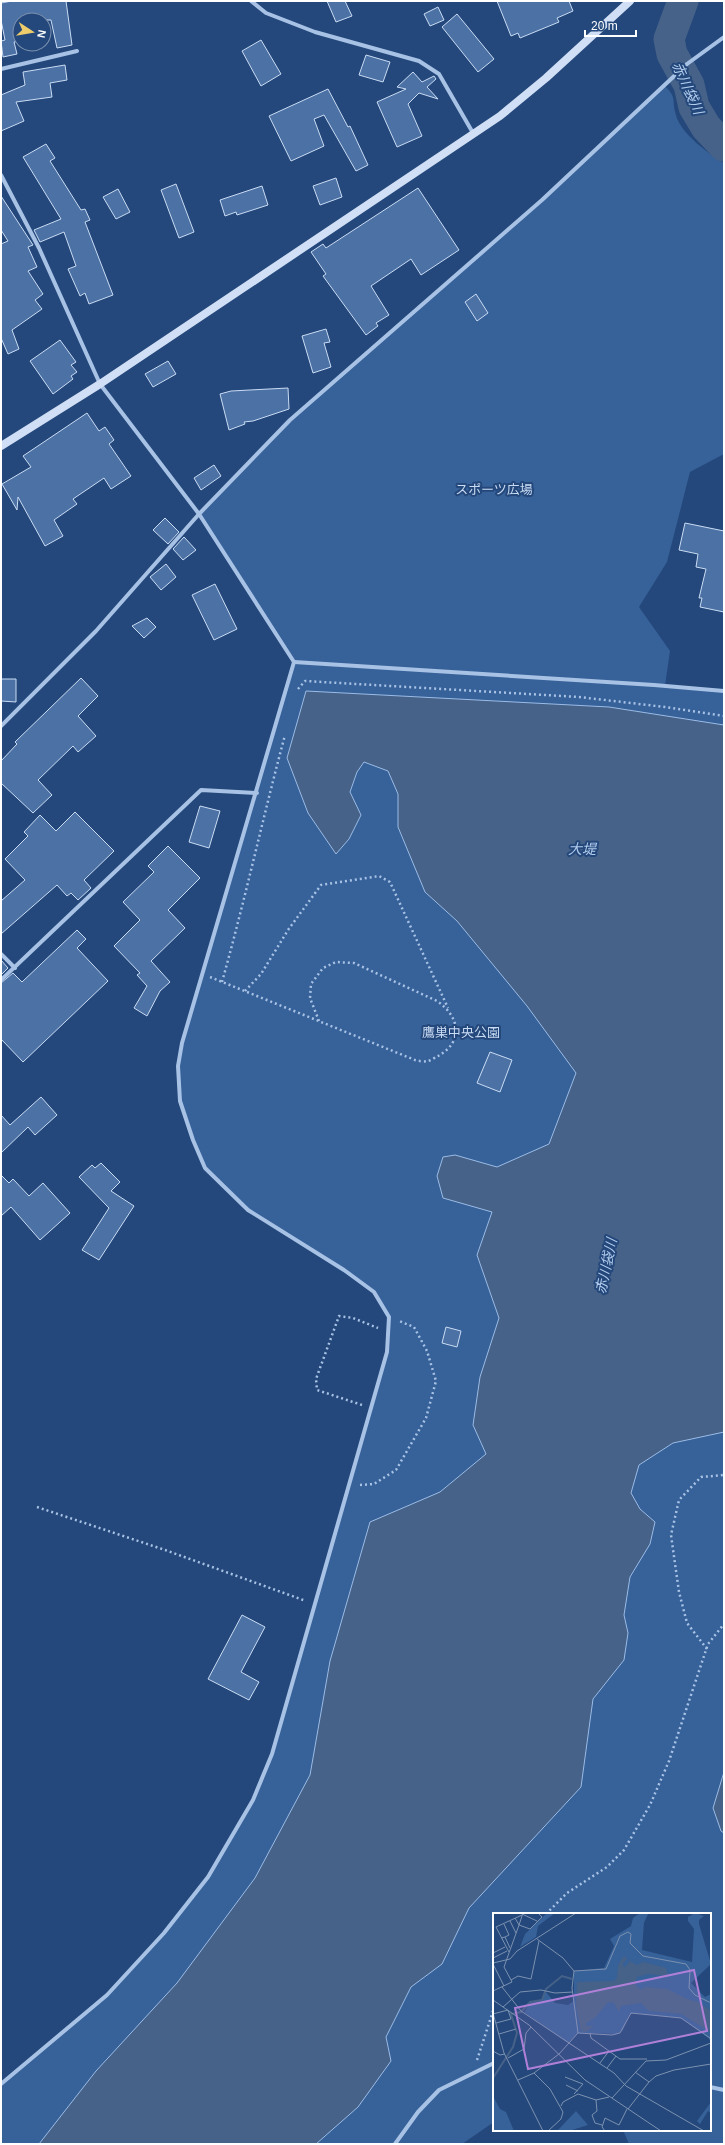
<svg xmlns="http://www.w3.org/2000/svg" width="725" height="2145" viewBox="0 0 725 2145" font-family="Helvetica,'Noto Sans JP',sans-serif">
<rect width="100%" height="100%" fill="#24487b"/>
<path fill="#376199" d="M664,85C678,99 671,98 676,115C680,133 709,154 724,163V454L690,472L667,562L639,607L670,651L665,686L724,691V2144H629L623,2130H710V1914H494V2122L462,2144H1V2084L107,1995L164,1933L208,1877L253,1800L272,1754L387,1352L389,1317L374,1292L248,1210L205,1168L180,1101L178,1066L182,1043L294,662L199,514L290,420L542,200Z"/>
<g fill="#466288" stroke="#9bbce6">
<path d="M306,691L609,707L724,725V1432L673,1443L639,1465L631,1493L640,1509L655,1522L650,1544L630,1577L624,1615L628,1633L624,1660L593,1699L581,1787L469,1908L442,1964L411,1987L386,2037L391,2061L358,2107L316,2144H39L96,2071L177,1983L255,1878L310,1775L330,1661L370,1522L440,1492L486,1454L473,1425L480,1377L499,1318L477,1255L492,1212L443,1198L437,1176L443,1157L455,1155L497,1167L549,1144L576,1073L527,1006L457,921L425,892L398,827V794L388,771L364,762L357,772L350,792L361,815L349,839L336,854L308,813L287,758Z"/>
<path d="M724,1772V1833L721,1831L713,1808Z"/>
</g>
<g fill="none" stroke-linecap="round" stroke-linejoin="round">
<path stroke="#466288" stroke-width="31" d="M683,1L669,39L672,54L689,85L694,107L706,127L724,146"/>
</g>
<g fill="#4c71a4" stroke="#cadcf4">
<path d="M12,1H66L72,45L57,48L51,20H20V41L14,42L17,54L3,57L1,41L5,40L1,20V3Z"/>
<path d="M327,1H345L352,16L336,22Z"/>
<path d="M497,1H569L573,11L557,18L559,22L520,38L518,33L511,36Z"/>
<path d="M438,7L444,20L430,26L424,14Z"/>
<path d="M457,14L494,59L478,72L442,27Z"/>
<path d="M261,40L281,74L261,86L242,51Z"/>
<path d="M366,55L390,62L383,82L359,75Z"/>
<path d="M65,65L67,80L50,83L52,97L16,102L24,121L1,131V95L25,85L23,72Z"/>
<path d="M413,72L422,82L434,76L436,79L427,87L438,99L419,93L408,104L422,136L397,147L377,102L406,89L397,87Z"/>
<path d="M328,89L348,127L350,126L368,165L356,171L324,115L314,119L324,146L291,161L269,116Z"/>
<path d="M46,144L55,158L50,161L81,210L85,209L90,220L85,222L113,295L89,304L85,293L80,296L68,269L76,266L64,232L40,242L34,230L61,219L23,157Z"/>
<path d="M336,178L342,197L320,205L313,186Z"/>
<path d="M176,184L194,232L179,238L161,190Z"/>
<path d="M262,186L268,205L237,215L236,212L225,216L220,200Z"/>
<path d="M418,188L459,250L421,275L411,259L371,286L389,315L376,323L378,326L366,335L323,276L326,274L311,252L323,244L326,248Z"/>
<path d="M118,189L130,212L116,219L103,197Z"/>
<path d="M1,196L33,245L28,247L37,267L28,271L43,294L35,300L42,309L12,330L19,349L8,354L1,338V244L8,241L1,230Z"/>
<path d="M476,294L488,313L477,321L465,302Z"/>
<path d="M326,329L330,342L324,343L331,367L313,373L302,336Z"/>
<path d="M60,340L76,362L71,365L77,372L71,376L73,379L53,394L30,361Z"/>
<path d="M168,361L176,374L153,387L145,374Z"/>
<path d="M288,388L289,409L253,421L244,422L245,424L229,430L220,394L231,391Z"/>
<path d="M87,413L99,431L105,427L114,440L109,444L131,476L111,489L104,478L73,499L77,504L54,520L63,536L45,546L18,497L17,510L2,484L31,467L23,456Z"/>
<path d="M214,465L221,476L201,490L194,478Z"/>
<path d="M165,518L179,532L168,544L153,530Z"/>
<path d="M685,523L724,531V612L700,607L702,598H699L706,569L696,567L698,554L679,550Z"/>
<path d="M184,537L196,550L183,560L173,549Z"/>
<path d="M166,564L176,577L161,590L150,577Z"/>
<path d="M215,584L237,629L214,640L192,595Z"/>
<path d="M147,618L156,627L144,638L132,626Z"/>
<path d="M81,678L98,696L78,716L96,736L78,752L73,746L38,780L52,795L33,813L1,783V761L17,744L15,742Z"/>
<path d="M1,679H16V702L1,701Z"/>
<path d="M200,806L220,811L209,848L189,842Z"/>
<path d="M75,812L114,851L84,880L91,888L78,900L71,893L67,896L57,885L1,934V901L25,880L5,859L28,836L24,832L40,815L56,831Z"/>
<path d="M168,846L200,878L168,910L185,928L151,961L170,982L160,991L147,1016L134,1008L147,986L137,975L140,973L114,946L140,920L123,902L154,872L148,866Z"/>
<path d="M77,930L86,939L77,948L108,981L23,1062L1,1039V983L13,973L22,982Z"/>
<path d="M1,960L8,968L1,975Z"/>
<path d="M490,1052L512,1060L500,1092L477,1083Z"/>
<path d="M41,1097L57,1115L35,1135L28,1127L1,1153V1115L10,1125Z"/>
<path d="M101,1163L120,1182L111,1191L134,1206L99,1260L82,1250L109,1208L79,1177L92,1165L95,1168Z"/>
<path d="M1,1175L9,1183L13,1179L29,1196L43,1183L70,1213L40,1240L11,1207L1,1216Z"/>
<path d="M446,1327L461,1331L457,1347L442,1343Z"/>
<path d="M242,1615L265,1627L241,1672L259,1682L249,1700L208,1679Z"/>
</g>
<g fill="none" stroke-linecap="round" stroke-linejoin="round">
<g stroke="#a7c2e5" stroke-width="2.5" stroke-dasharray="2 3" stroke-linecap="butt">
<path d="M1,1H2"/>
<path d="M298,689L305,681L579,697L665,707L724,716"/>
<path d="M210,977L415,1060C419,1061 424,1062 427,1061C431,1061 435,1057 438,1056C465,1041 459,1016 437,1001L354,963L336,962L323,968L311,984L310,998L319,1021"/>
<path d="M222,982C245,900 263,817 285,735"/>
<path d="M245,991L261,974L288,930L321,885L379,876L390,882L448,1008"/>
<path d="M362,1405L317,1390L316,1379L339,1316L353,1318L378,1328"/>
<path d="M360,1485L374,1484L396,1470L426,1418L436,1381L427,1351L414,1327L399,1321"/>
<path d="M37,1507L165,1550L306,1601"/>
<path d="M707,1649L687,1623L679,1592L671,1535L679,1500L701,1477L724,1475"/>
<path d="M546,1914L567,1893L607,1867L624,1850L650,1805L669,1761L708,1644L724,1624"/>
<path d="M477,2060L494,2008"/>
</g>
<g stroke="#a7c2e5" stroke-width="4">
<path d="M251,1L266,13L315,32L419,61L439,74L473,133"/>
<path d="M1,69L77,51"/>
<path d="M1,175L39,248L100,384L199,514L294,662L182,1043L178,1066L180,1101L193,1140L205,1168L248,1210L344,1270L374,1292L389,1317L387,1352L272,1754L253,1800L208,1877L164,1933L107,1995L1,2084"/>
<path d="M294,662L654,685L724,691"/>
<path d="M1,726L96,631L199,514L290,420L542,200L687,64L724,37"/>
<path d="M1,954L15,968"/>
<path d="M1,980L201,790L257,793"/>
<path d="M710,2087L724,2090"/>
<path d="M395,2144L418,2112L439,2090L494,2063"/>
</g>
<path stroke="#d0dff5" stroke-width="8" d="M1,446L100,384L500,116L546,78L630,1"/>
</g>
<g text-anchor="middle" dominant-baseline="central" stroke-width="4" stroke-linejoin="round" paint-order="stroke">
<g font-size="13" fill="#cadcf4" stroke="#24487b">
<text x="494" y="489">スポーツ広場</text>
<text x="461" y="1032">鷹巣中央公園</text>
</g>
<g font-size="14" font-style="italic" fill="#b2cced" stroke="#24487b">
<text transform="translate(688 88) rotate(66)">赤川袋川</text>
<text x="582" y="849">大堤</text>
<text transform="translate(606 1266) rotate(-78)">赤川袋川</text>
</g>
</g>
<g transform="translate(493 1913)">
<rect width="218" height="218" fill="#24487b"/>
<path d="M54,0H62L45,13L43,24L27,34L32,21ZM147,0L155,1L151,10L149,37L199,49L201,16L195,8V4L202,0L211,3L206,7V11L218,51L198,70L212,84L218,81V130V127L188,105L141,100L136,102L130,117L124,121L85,120L75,130L31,99L38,89L49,87L52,78L62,90L75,92L81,88V58L111,55L121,33L117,26L138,13L140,5ZM0,183L7,196L13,199L21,218H0ZM218,189V200L215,198L207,211L204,208ZM83,198L95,212L76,218H64Z" fill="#376199"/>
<path d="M131,43L134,45L129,52L132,54L137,48L144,52L150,49L173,55L175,63L155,61L144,64L142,70L144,74L149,77L151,74L174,76L194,86L205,89L218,98V119L188,101L156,98L148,90L128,93L126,99L121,90L115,89L102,105L93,110V113H101L93,119L88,118L83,93L84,69L121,68L124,65L125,52Z" fill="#466288"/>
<path fill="none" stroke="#466288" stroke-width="2" d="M0,165L20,134L24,120L18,101L28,99L37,89L49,87L53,76L69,63L79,66"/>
<path fill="none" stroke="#7c91b0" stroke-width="1" d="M30,0L26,12L37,16L49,4L46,1M29,1L44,8M17,8L23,20M11,11L16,22L12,24M8,25L12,24L17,35M44,26L70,45L81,58L79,75L85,120M16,39L3,14L29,2M0,40L12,34M0,45L14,38M0,50L17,46L24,38L83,0M0,51L11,73M81,58L113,56L127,23L135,19L138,21L137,30L150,43L193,51L197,57L196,75L202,82L218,90M18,67L11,54L26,12L22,5M9,74L28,98L121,160L133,173L211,218M0,78L19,69L18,67L25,63L38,66L46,28M0,87L36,112L92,167L168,218M10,94L27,79L48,77L62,80L80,79M0,100L11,140L50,218M0,101L15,97L18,106L3,110M97,120L98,125L127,146H154M6,121L23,116M0,138L7,142L12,141M15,145L31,136L33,120L38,114M107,150L116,138M114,155L123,143M142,159L156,169M41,160L57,176L70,199L68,206L55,218M72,164L90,171M25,167L41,160L66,141L85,120L119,122L127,120L138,100L188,105L217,125L218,130M73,172L85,178M81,181L90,171M119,185L153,148L173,147L218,130M103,187L104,198L99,202L102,210L109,212M68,193L70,189L85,181L103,187L116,184M135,196L156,169L163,163L181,157L218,151M112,218L109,214L112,205L126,212L134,196"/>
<path fill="#b080d9" fill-opacity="0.15" stroke="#b080d9" stroke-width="2" d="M201,57L214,118L35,156L22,95Z"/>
<rect width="218" height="218" fill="none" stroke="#fff" stroke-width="2"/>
</g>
<rect width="725" height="2145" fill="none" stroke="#ffffff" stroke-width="4"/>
<g transform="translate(32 32) rotate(102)"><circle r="19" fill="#24487b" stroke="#7c91b0"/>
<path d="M0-3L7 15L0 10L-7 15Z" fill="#efcc6b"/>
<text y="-6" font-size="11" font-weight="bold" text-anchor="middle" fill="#ffffff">N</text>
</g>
<path d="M585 30v6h51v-6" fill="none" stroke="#ffffff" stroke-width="2"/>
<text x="591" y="30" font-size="12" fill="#ffffff" stroke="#24487b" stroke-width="3" paint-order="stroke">20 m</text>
</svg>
